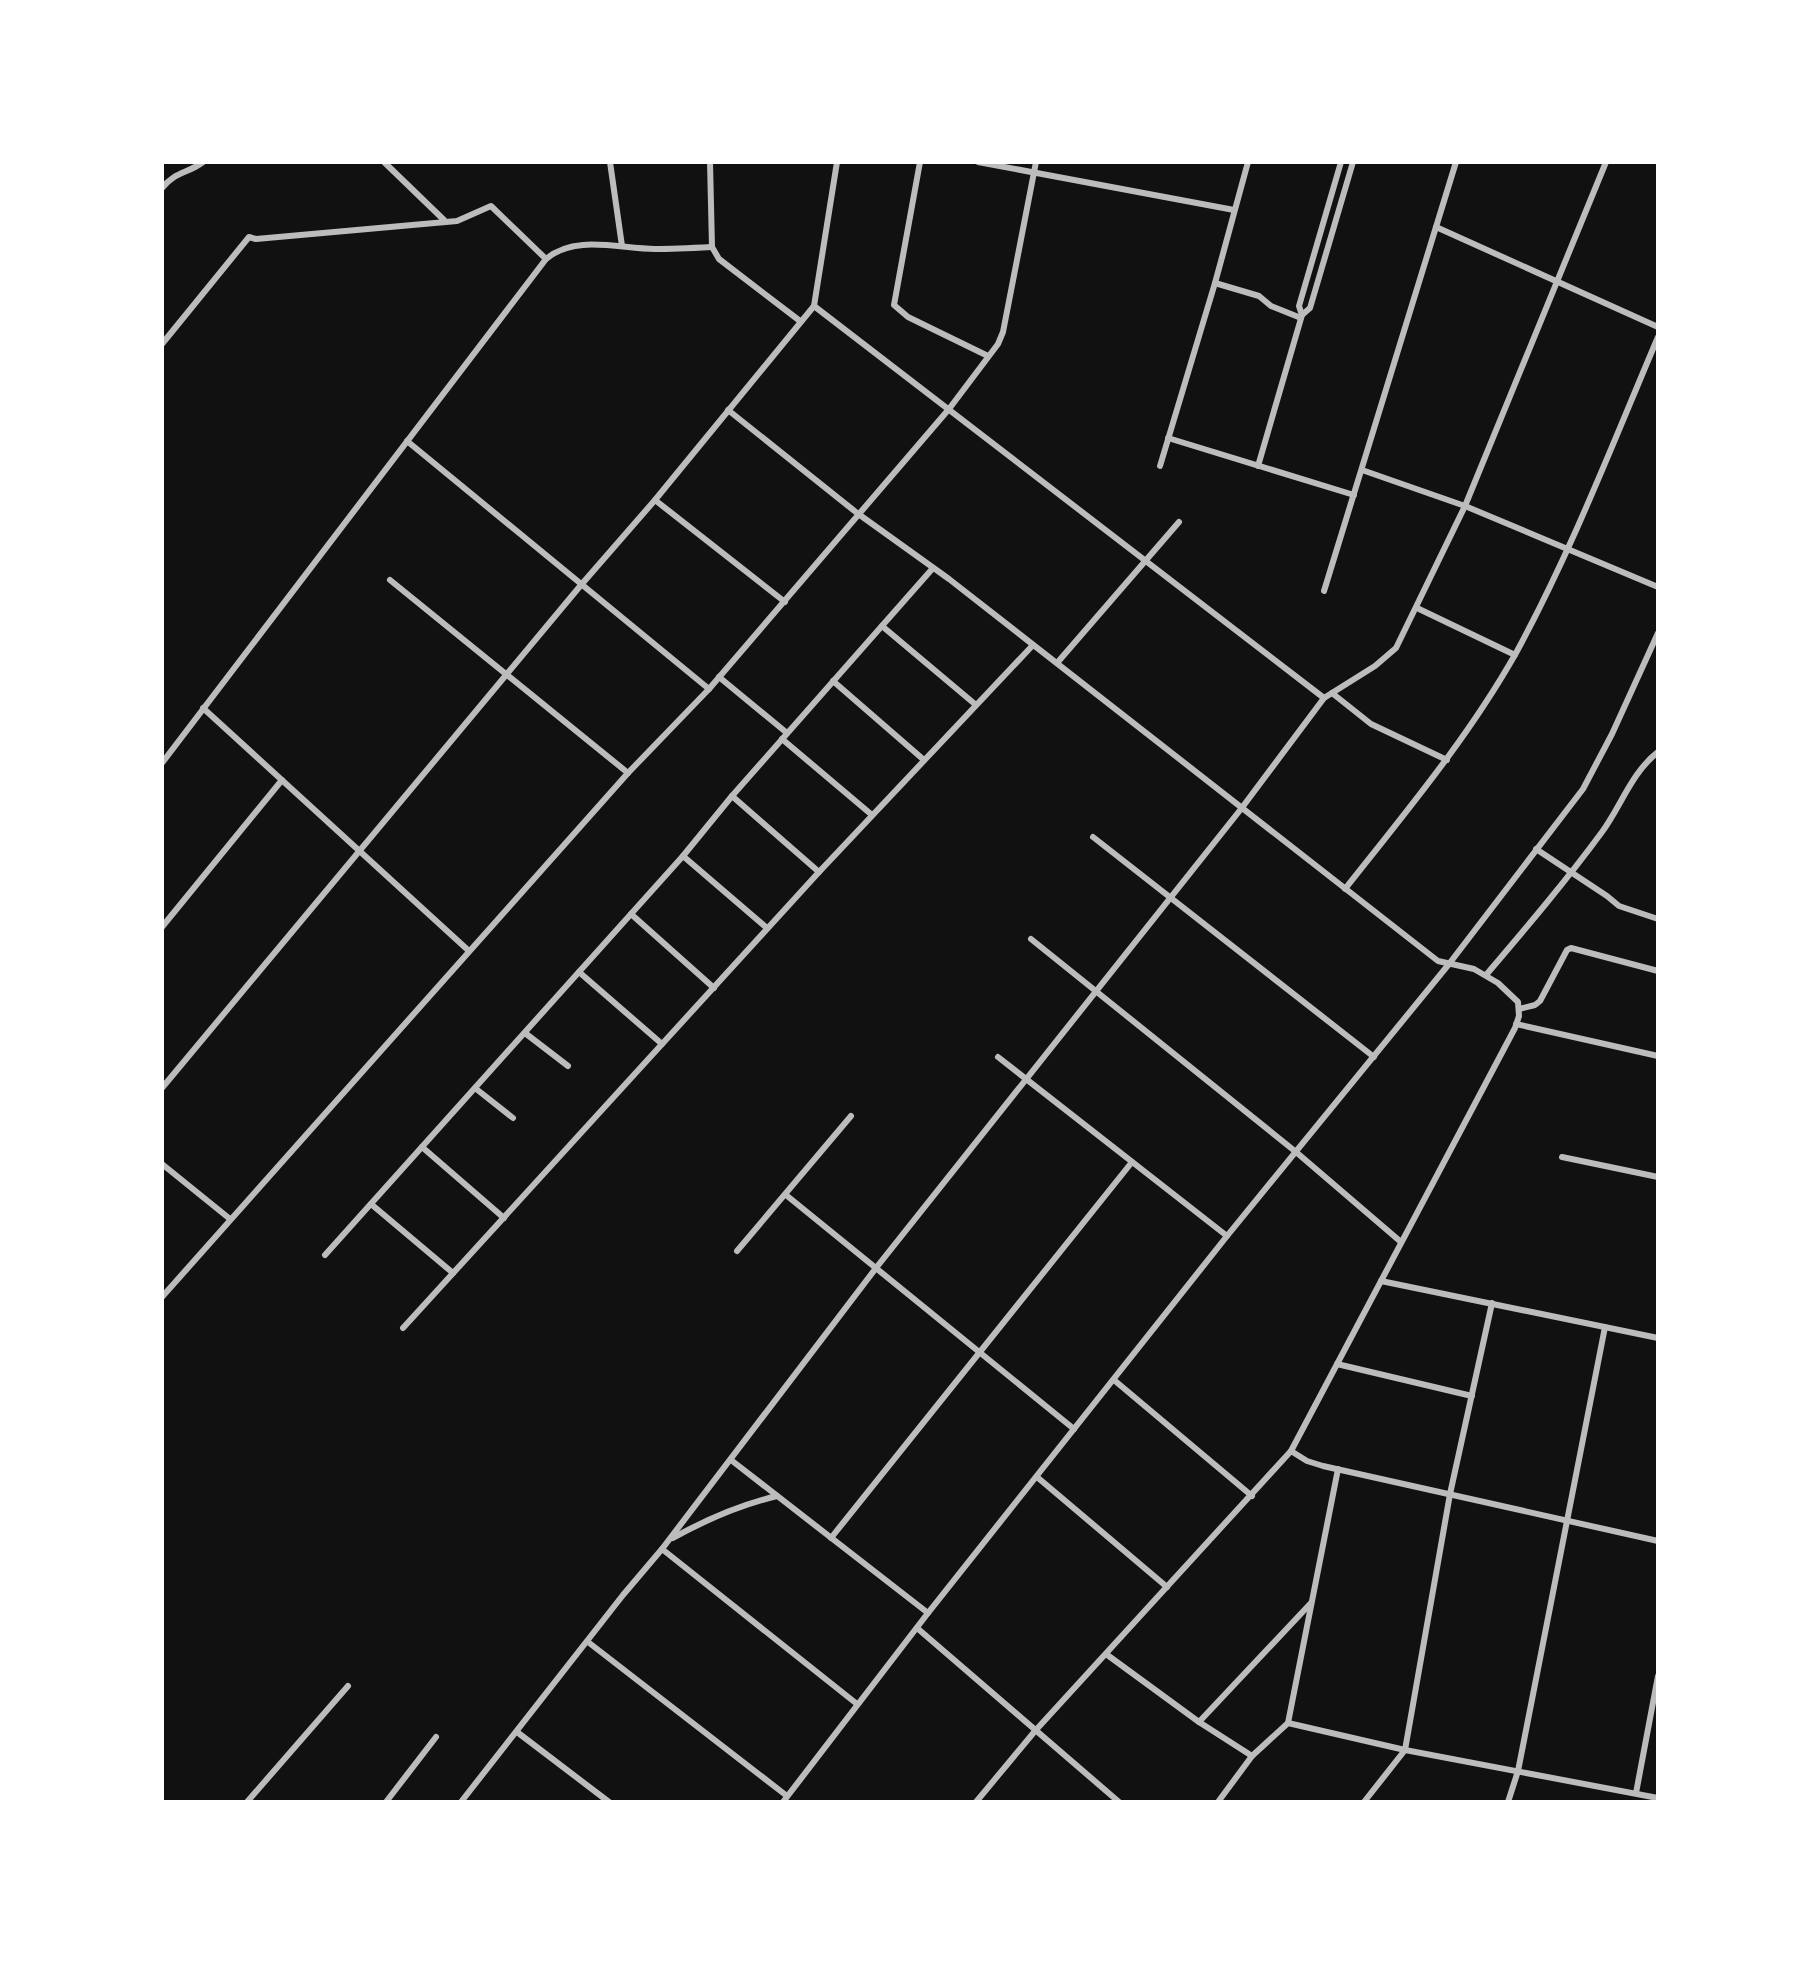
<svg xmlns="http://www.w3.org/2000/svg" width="1820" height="1964" viewBox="0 0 1820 1964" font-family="Montserrat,sans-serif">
<rect width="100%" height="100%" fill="#111"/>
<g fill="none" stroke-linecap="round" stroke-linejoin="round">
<g stroke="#bcbcbc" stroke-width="6">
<path d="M384,162L444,220"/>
<path d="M610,162L622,246"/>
<path d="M710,162L712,247L719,259L800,321"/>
<path d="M920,162L894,305L908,317L988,356"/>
<path d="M978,162L1234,210"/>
<path d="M162,188C176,171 187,174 203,162"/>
<path d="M1436,227L1658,327"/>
<path d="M1215,283L1259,296L1271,306L1301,318"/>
<path d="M814,306L1324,698"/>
<path d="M1302,315L1310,308L1353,162"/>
<path d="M162,344L249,237L256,239L457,221L491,206L546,259"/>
<path d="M728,410L857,513L949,579L1438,961L1474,969L1498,983L1518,1002L1519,1016L1515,1028L1291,1451L1035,1731L976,1802"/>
<path d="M1168,438L1354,495"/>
<path d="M407,441L709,689"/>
<path d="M1160,466L1215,283L1248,162"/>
<path d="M1258,466L1302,315L1299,306L1341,162"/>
<path d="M1362,470L1465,506L1658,587"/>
<path d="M655,500L785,602"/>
<path d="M390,580L628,773"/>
<path d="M1324,591L1456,162"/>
<path d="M1417,608L1515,655"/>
<path d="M882,626L976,705"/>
<path d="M1057,663L1179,522"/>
<path d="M719,677L787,733"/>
<path d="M833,681L924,760"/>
<path d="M1332,693L1371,724L1447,760"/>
<path d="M203,708L469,951"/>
<path d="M782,739L872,815"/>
<path d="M162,763L546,259C575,234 620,249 655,249C674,249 693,248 712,247"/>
<path d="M732,796L819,872"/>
<path d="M1093,837L1374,1057"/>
<path d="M1536,849L1607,896L1619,906L1658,919"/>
<path d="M683,856L767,928"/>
<path d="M1345,889C1405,813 1468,738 1516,653C1571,552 1613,443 1658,337"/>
<path d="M631,914L714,988"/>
<path d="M162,927L282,780"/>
<path d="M1031,939L1296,1152L1401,1242"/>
<path d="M579,972L662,1044"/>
<path d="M1486,975C1526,928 1566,881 1602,832C1621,806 1632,772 1658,752"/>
<path d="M1519,1009L1535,1005L1540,1001L1567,950L1571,948L1658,971"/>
<path d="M1516,1024L1658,1056"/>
<path d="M525,1033L568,1066"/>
<path d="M998,1057L1227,1236"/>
<path d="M162,1088L581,585L655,500L814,306L837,162"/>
<path d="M475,1088L513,1118"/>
<path d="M422,1147L504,1218"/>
<path d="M1562,1157L1658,1177"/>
<path d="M162,1164L230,1219"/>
<path d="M786,1195L1074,1429"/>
<path d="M371,1204L453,1273"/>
<path d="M737,1251L851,1116"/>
<path d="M325,1255L683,856L732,796L933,568"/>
<path d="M1381,1281L1658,1338"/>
<path d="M162,1297L628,773L709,689L949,409L998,344L1003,332L1036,162"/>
<path d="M403,1328L819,872L1033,645"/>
<path d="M1337,1364L1472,1396"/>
<path d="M1114,1380L1252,1496"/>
<path d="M1291,1451L1307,1461L1323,1466L1658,1541"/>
<path d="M731,1460L928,1613"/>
<path d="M1037,1477L1167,1587"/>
<path d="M673,1538C707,1519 740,1505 777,1496"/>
<path d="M831,1538L1132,1162"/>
<path d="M662,1549L857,1704"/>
<path d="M917,1628L1119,1802"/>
<path d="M588,1642L787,1796"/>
<path d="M1106,1654L1199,1722L1252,1756"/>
<path d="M1199,1722L1311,1603"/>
<path d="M1288,1723L1405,1750L1658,1798"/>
<path d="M517,1732L609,1802"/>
<path d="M1636,1793L1658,1676"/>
<path d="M247,1802L348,1686"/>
<path d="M386,1802L436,1737"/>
<path d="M461,1802L623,1595L662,1549L876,1268L1241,809L1324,698L1375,666L1396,648L1465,506L1606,162"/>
<path d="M783,1802L928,1613L1227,1236L1449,964L1583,789L1612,734L1658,633"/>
<path d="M1218,1802L1252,1756L1288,1723L1338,1469"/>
<path d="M1364,1802L1405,1750L1450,1494L1492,1303"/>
<path d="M1508,1802L1518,1771L1605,1327"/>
</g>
</g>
<rect width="1820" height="1964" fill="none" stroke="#ffffff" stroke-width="328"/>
</svg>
